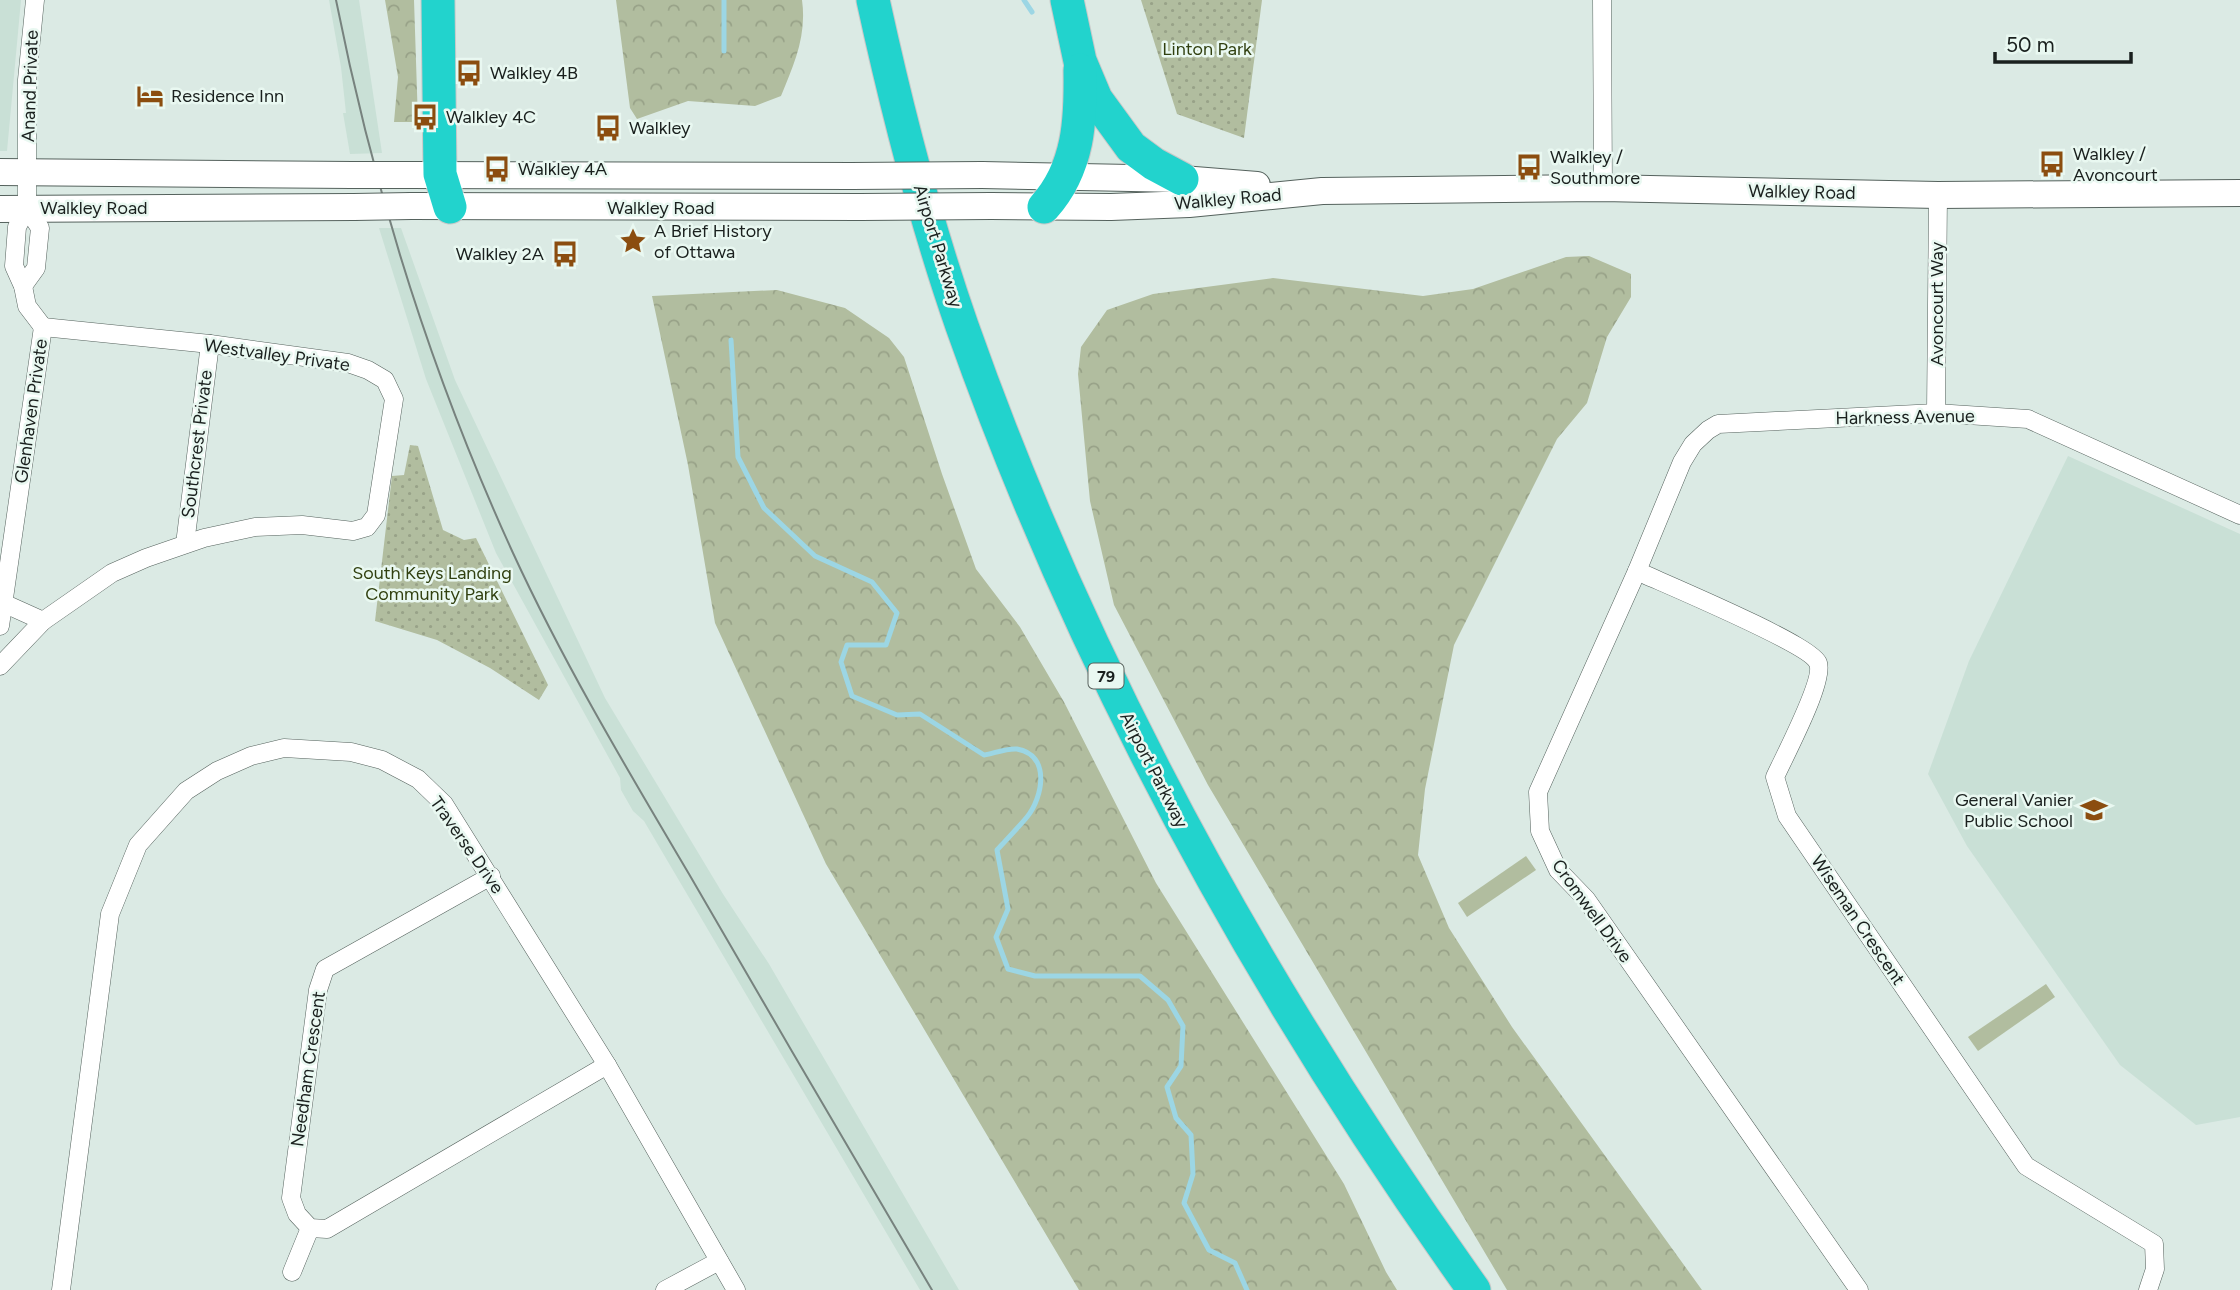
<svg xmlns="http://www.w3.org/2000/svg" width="2240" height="1290" viewBox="0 0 2240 1290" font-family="Figtree,sans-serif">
<defs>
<pattern id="forest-crowns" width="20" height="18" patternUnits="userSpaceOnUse" patternTransform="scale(1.75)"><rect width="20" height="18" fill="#b1bd9f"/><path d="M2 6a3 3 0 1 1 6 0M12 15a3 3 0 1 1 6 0" fill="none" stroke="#98a288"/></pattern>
<pattern id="park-dots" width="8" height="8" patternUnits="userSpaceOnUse" patternTransform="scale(1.75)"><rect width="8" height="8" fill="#b1bd9f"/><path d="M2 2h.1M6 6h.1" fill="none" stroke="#98a288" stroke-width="1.8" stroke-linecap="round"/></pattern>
</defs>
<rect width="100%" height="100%" fill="#dbeae4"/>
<g fill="#c9e0d6">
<path d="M0,0H21L7,151H0Z"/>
<path d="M329,0H359L382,153L350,154L343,113H346L341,67Z"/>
<path d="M379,228H401L455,380L605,698L723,894L769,964L959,1290H920L644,821L633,811L621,790L620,778L496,553L426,379Z"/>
<path d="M2068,456L2240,534V1117L2196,1125L2120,1065L1967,846L1928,774L1969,661Z"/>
</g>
<g fill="#b1bd9f">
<path d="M1526,856L1536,870L1467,917L1458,903Z"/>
<path d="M2046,984L2055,997L1978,1051L1968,1037Z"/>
</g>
<g fill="url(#forest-crowns)">
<path d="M385,0H414L418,122H394L398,77Z"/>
<path d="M616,0H802C807,36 794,64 781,96L755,106L688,101L637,119L630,108Z"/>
<path d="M1589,256L1631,274V297L1607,337L1587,403L1557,439L1454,645L1425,789L1418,855L1449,928L1512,1027L1702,1290H1507L1208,785L1114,605L1090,501L1078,374L1081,347L1107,310L1153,294L1273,278L1423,296L1473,289L1566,257Z"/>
<path d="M777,290L845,308L889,338L904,357L942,474L976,569L1020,627L1064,702L1156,883L1344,1184L1386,1272L1397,1290H1079L826,864L715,623L688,465L652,296Z"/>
</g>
<g fill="url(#park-dots)">
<path d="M1141,0H1262L1244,138L1177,114Z"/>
<path d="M410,445L418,446L443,530L464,540L476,538L548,685L539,700L490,668L437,640L375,621L392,476L404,475Z"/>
</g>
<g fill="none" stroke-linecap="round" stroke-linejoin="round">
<g stroke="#9cd6e4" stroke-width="5">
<path d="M724,0V51"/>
<path d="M1024,0L1032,12"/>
<path d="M731,340L738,457L764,508L815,556L872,582L897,613L886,645H847L841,662L852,696L897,715L920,714L984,755C995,753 1007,748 1017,749C1051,755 1043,797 1027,817C1018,828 1007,839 997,850L1008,909L996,937L1008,969L1035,976H1140L1168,1000L1183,1026L1181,1066L1167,1087L1176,1118L1191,1135L1193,1174L1184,1203L1209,1250L1235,1263L1247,1290"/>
</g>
<g stroke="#55625d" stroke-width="19">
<g id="street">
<path d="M35,0L27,80V208L17,227L14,266L23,286L27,306L43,327"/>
<path d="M1602,0L1603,188"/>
<path d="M23,286L36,268L40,228L27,208"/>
<path d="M1936,413L1938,195"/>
<path d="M185,544L210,344"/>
<path d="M1637,571C1663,583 1810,644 1818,663C1825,680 1784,757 1775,777L1787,816L2026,1166L2154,1244L2155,1269L2148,1290"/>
<path d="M3,603L43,621L112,573L146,558L204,538L255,527L302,525L353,531L367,527L376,515L394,399L385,380L368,370L348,363L210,344L43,327"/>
<path d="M0,626L43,327"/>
<path d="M0,666L43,621"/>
<path d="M491,876L325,969L318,990L291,1198L297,1214L310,1228L327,1229L607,1065"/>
<path d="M292,1272L310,1228"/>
<path d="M61,1290L110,914L138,845L186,791L217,771L251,756L284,748L351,752L382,760L418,779L444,804L607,1065L736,1290"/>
<path d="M665,1290L719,1261"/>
<path d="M1859,1290L1586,899L1558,870L1540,831L1538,792L1637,571L1682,462L1693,444L1708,430L1718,424L1936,413L2028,419L2240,515"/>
</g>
</g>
<g stroke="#55625d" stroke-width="28">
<g id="secondary">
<path d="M0,172L352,175"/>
<path d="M407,175L852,176"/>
<path d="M982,175L1182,179L1257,185"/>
<path d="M411,206L861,207"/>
<path d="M991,206L1111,207L1189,204L1322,191L1603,188L1938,195L2240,193"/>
<path d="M0,209L354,207"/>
</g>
</g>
<g stroke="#c8c9c9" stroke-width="35">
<g id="highway">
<path d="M438,0L440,174L450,207"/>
<path d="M873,0C897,110 925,220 962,326C1084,672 1261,992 1474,1290"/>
<path d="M1067,0L1080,61L1096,99L1131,147L1154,164L1182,179"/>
<path d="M1044,207C1079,168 1081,120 1080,70"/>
</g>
</g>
<use href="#street" stroke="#fff" stroke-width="18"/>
<use href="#secondary" stroke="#fff" stroke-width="26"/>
<use href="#highway" stroke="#22d3cd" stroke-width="33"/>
<path stroke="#77827e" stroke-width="2" d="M336,0C374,191 432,376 513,553C564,664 627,769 689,874C769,1013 851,1152 932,1290"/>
<g stroke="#55625d" stroke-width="28" stroke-linecap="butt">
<g id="secondary-bridge">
<path d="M352,175H407"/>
<path d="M852,176L982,175"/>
<path d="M354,207L411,206"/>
<path d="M861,207L991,206"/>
</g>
</g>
<use href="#secondary-bridge" stroke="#fff" stroke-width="26"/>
</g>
<defs>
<g id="bus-bare" transform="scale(2.1)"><path d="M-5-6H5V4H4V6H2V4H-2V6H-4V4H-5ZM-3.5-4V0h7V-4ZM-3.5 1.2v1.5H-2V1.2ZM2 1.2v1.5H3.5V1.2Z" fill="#8b4d0f" stroke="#e9f8f1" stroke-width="2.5" paint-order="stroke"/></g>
<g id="hotel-bare" transform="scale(2.1)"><path d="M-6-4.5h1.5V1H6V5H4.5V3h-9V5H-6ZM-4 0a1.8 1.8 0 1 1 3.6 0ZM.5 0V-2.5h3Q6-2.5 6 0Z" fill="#8b4d0f" stroke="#e9f8f1" stroke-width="2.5" paint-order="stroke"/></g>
<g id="sight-bare" transform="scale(2.1)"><path d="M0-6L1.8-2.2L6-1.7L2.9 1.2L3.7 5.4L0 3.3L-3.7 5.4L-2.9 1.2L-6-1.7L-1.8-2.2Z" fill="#8b4d0f" stroke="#e9f8f1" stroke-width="2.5" paint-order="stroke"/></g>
<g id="school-bare" transform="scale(2.1)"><path d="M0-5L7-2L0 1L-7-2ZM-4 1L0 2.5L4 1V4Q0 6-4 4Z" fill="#8b4d0f" stroke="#e9f8f1" stroke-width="2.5" paint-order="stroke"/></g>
</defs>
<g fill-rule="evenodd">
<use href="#bus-bare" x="469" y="73"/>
<use href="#hotel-bare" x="150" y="96"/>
<use href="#bus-bare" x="425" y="117"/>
<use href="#bus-bare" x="608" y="128"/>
<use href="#bus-bare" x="2052" y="164"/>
<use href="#bus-bare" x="1529" y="167"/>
<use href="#bus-bare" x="497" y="169"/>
<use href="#sight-bare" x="633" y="241"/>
<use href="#bus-bare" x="565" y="254"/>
<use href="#school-bare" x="2094" y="810"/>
</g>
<g text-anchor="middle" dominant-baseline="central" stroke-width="5" stroke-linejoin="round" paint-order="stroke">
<rect fill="#e9f8f1" stroke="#58615d" stroke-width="2" x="1088.5" y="663.5" width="35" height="25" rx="5"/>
<g font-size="16" font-weight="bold" fill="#1a201e">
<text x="1106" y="676">79</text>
</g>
<g font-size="18" fill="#314010" stroke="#e9f8f1">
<text x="1207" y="49">Linton Park</text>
<text x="432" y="573">South Keys Landing<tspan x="432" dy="21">Community Park</tspan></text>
</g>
<g font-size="18" fill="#1a201e" stroke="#e9f8f1" text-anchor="start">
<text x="490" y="73">Walkley 4B</text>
<text x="171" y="96">Residence Inn</text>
<text x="446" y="117">Walkley 4C</text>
<text x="629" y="128">Walkley</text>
<text x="2073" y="154">Walkley /<tspan x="2073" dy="21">Avoncourt</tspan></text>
<text x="1550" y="157">Walkley /<tspan x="1550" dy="21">Southmore</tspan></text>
<text x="518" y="169">Walkley 4A</text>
<text x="654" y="231">A Brief History<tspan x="654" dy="21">of Ottawa</tspan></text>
<text x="544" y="254" text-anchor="end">Walkley 2A</text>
<text x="2073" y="800" text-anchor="end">General Vanier<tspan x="2073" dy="21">Public School</tspan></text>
</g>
<g font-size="18" fill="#1a201e" stroke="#e9f8f1">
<text transform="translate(30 86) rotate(-88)">Anand Private</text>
<text transform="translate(1802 192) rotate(1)">Walkley Road</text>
<text transform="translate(1228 199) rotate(-5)">Walkley Road</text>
<text x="94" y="208">Walkley Road</text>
<text x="661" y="208">Walkley Road</text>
<text transform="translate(938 246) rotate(73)">Airport Parkway</text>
<text transform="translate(1937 304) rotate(-90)">Avoncourt Way</text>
<text transform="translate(277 355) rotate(8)">Westvalley Private</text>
<text transform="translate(31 411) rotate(-82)">Glenhaven Private</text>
<text transform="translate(1905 417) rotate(-1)">Harkness Avenue</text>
<text transform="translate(197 444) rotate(-83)">Southcrest Private</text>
<text transform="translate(1154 770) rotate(63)">Airport Parkway</text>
<text transform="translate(467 845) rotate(55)">Traverse Drive</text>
<text transform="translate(1592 911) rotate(54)">Cromwell Drive</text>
<text transform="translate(1858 920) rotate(56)">Wiseman Crescent</text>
<text transform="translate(308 1069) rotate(-82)">Needham Crescent</text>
</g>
</g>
<path d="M1995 52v10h136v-10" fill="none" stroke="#1a201e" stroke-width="3.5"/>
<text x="2006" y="52" font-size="21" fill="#1a201e" stroke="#e9f8f1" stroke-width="5" paint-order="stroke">50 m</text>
</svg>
